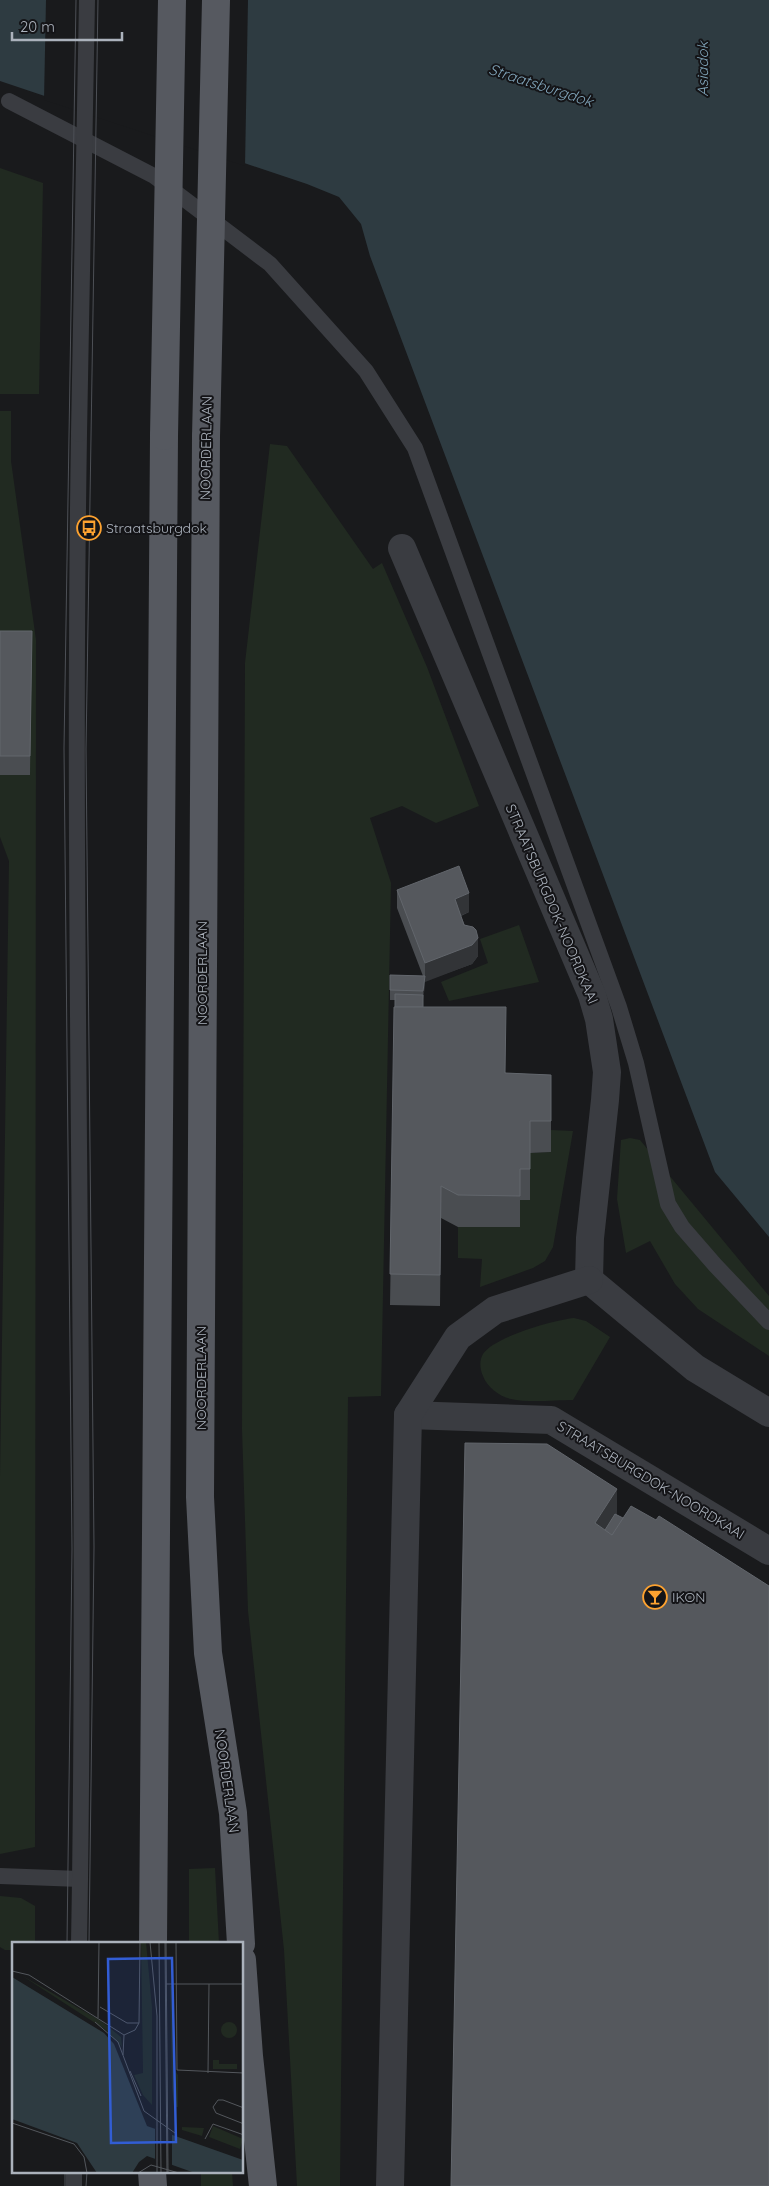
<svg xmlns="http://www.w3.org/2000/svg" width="769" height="2186" viewBox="0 0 769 2186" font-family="Quicksand,sans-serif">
<rect width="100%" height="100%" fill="#191a1c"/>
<g fill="#212a21">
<path d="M0,168L43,183L39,394H0Z"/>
<path d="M0,411H11V461L36,640L35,1847L0,1854V1477L9,861L0,837Z"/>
<path d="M270,444L287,446L373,569L382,563L427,667L479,806L436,823L402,806L370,818L391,883L381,1396L348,1397L340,2186H297L284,1950L248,1611L242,1429L245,663Z"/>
<path d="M519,925L539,982L449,1001L441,982L488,963L480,939Z"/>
<path d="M551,1130L573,1131L553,1247L545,1261L533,1268L480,1287L482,1259L458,1258V1227H520V1200H530V1153L551,1152Z"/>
<path d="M630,1138L640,1140L769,1296V1356L698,1309L675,1284L650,1241L626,1253L617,1199L621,1140Z"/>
<path d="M574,1318L586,1321L610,1337L573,1400C555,1400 528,1403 511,1399C500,1397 487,1387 483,1376C480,1369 479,1361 483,1354C494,1337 554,1320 574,1318Z"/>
<path d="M215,1868L219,1943H189V1869Z"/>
<path d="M0,1896L21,1898L35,1906V1943L14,1944V1950H5L0,1947Z"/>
<path d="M201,2172H232L233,2186H201Z"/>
</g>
<path fill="#2e3b41" d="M0,0H769V1237L715,1172L370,256L361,224L339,197L307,184L0,81Z"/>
<path fill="#191a1c" d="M46,0H248L245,166L44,100Z"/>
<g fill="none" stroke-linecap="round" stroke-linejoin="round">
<g stroke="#3a3c41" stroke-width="16">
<path d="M9,101L154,176L270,264L366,371L415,448L619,1007L636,1063L668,1204L682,1227L715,1265L769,1322"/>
<path d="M0,1876L80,1879"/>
<path d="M79,1944C88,1440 71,937 79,434"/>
<path d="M74,2186V2172"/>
</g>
<g stroke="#3a3c41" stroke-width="28">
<path d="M402,548L592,995L599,1019L607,1072L605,1100L590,1238L589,1280"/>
<path d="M589,1280L695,1368L769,1413"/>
<path d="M408,1415L551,1420L769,1551"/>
<path d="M390,2186L408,1415L458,1337L495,1310L589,1280"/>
</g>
<g stroke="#565960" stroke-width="28">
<path d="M206,437L200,1497L208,1653L233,1813L241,1944"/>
<path d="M153,1944L164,436"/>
<path d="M242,1960L249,2056L263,2186"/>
<path d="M152,2172L153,2186"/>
</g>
<g stroke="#4d5056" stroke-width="1">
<path d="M67,1944L72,1549L64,748L76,0"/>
<path d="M89,1944L94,1547L86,749L98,0"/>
<path d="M65,2186V2172"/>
<path d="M86,2186L87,2172"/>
</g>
<path stroke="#3a3c41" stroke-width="16" d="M79,434L87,0"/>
<g stroke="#565960" stroke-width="28">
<path d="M164,436L172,0"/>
<path d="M206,437L216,0"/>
</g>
</g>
<g fill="#4a4d51">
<path d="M0,631H32L30,775H0Z"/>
<path d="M397,890L469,912L461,916L478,956L472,964L425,981L423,998V1007L506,1073L551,1075V1152L530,1153V1200H520V1227H458L441,1218L440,1306L390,1305L395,1000H390V975L423,976L397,908Z"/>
</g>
<g fill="#323437">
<path d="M469,893V912L455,918V899Z"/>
<path d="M478,938V956L472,964L425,982V963Z"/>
<path d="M425,976V986L423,1000V991Z"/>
<path d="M617,1489V1520L595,1555V1523Z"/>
</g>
<g fill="#55585d" stroke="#62666c">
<path d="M0,631H32L30,756H0Z"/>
<path d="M459,866L469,893L455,899L464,925L473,927L476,930L478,938L472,945L425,963L397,890Z"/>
<path d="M390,975L425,976L423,991L390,990Z"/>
<path d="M395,994L423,995V1007H395Z"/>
<path d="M394,1007H506L505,1073L551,1075V1121H530V1169H520V1196L458,1195L441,1186L440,1275L390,1274Z"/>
<path d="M465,1443L547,1444L617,1489L595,1523L612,1535L631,1506L656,1520L659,1516L769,1586V2186H451Z"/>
<path d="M615,1514L623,1518L612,1535L605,1530Z"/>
</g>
<defs>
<g id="bus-ring" transform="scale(1.25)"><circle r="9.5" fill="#141417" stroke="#fda230" stroke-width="1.5"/><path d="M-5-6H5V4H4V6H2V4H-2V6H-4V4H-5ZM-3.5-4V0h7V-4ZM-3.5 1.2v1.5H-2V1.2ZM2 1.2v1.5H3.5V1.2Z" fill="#fda230"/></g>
<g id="bar-ring" transform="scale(1.25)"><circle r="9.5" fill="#141417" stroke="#fda230" stroke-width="1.5"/><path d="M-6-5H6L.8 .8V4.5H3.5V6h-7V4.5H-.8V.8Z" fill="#fda230"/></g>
</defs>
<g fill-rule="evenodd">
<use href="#bus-ring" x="89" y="528"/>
<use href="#bar-ring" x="655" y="1597"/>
</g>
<g text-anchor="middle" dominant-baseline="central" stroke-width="4" stroke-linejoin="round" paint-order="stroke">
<g font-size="14" fill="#abb2bc" stroke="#141417">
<text transform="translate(206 448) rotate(-89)">NOORDERLAAN</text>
<text transform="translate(552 904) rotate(67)">STRAATSBURGDOK-NOORDKAAI</text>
<text transform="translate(202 973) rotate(-90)">NOORDERLAAN</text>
<text transform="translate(201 1378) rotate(-90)">NOORDERLAAN</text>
<text transform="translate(651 1480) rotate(31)">STRAATSBURGDOK-NOORDKAAI</text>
<text transform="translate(227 1781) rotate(82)">NOORDERLAAN</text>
</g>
<g font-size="14" fill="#abb2bc" stroke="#141417" text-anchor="start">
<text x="106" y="528">Straatsburgdok</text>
<text x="672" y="1597">IKON</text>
</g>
<g font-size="15" font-style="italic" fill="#80a4b9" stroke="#141417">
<text transform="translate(702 69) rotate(-90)">Asiadok</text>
<text transform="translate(541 85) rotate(18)">Straatsburgdok</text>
</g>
</g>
<g transform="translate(12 1942)">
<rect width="231" height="231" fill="#191a1c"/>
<path d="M129,0H134L140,65V163L131,153L122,133L131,131ZM9,33L89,79L109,95L110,105L94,88ZM158,44H161L162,127L166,133V165H162L160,146ZM209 88a8 8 0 1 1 16 0a8 8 0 1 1-16 0ZM201,118H207V122H225V127H201ZM201,184L231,197L228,207L197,195ZM170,185L192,186L190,194L170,188Z" fill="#212a21"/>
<path d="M0,35L92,91L102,102L135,184L231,218V231H183L135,214L127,220L120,231H85L65,201L0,177Z" fill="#2e3b41"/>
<path d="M143,184L160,189V225L143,220Z" fill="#191a1c"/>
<path fill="none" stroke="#53575c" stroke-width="1" d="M138,0L145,74V231M147,0L149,231M153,0L155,231M154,0L156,231M164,0L165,128L232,131M0,29L17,33L112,93M154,42H232M88,65L115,81H127M86,76L87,0M83,80L106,100L132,169L163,191M127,81L128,0M112,93L123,88L127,81M111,113L112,93M118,129L129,154M196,131L197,42M232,166L211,158H206L201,165L204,171L232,182M0,181L62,202L72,215L75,231M193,197L201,182L232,193M126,231L139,223L167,231"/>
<path fill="#325dd4" fill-opacity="0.15" stroke="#325dd4" stroke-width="2.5" d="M160,16L164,200L99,201L96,17Z"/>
<rect width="231" height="231" fill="none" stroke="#abb2bc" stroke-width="2.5"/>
</g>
<path d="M12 32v8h110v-8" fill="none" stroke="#abb2bc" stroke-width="2.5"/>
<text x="20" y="32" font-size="15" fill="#abb2bc" stroke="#141417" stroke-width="4" paint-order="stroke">20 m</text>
</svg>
